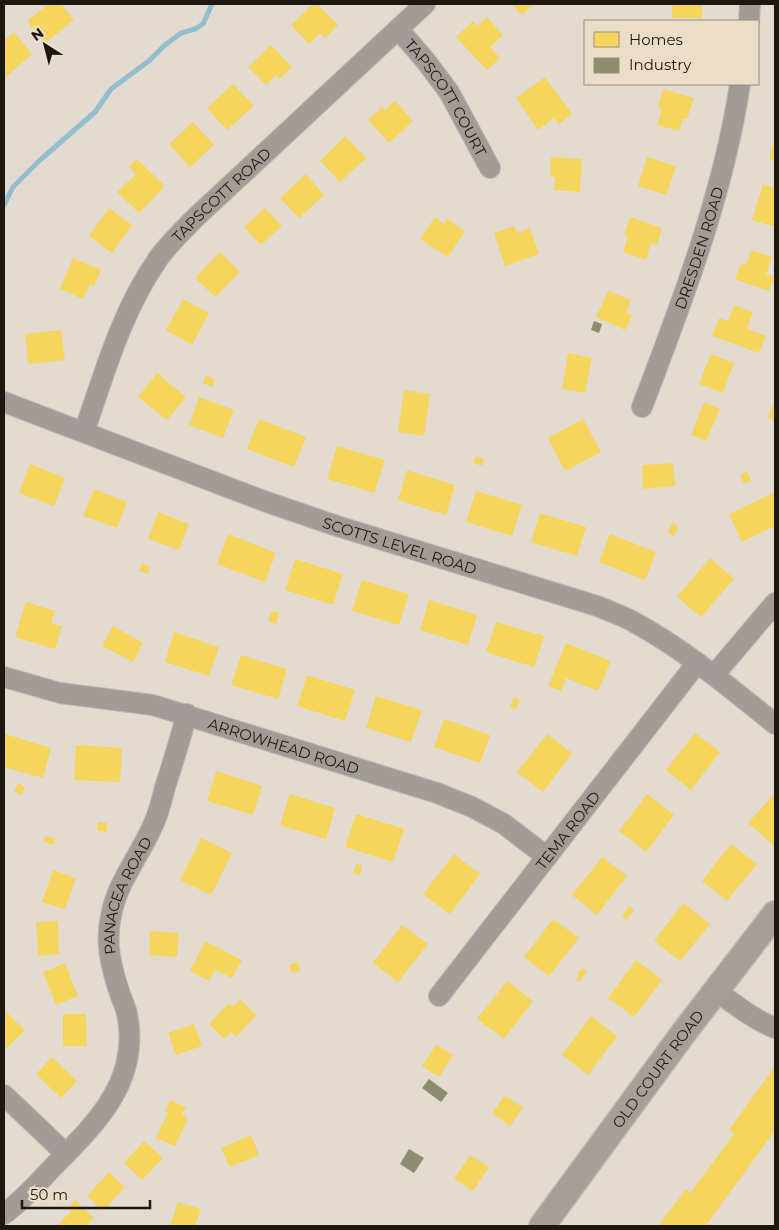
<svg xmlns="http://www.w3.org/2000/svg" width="779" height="1230" viewBox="0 0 779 1230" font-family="Montserrat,sans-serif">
<rect width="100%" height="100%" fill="#e3dbcf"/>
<g fill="#f6d55c">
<path d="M48,4H61L74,20L45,43L27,21Z"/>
<path d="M313,4H317L338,25L325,38L320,33L309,44L291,25Z"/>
<path d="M511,4H534L522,15Z"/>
<rect x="672" y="4" width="30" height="14"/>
<path d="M487,17L503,35L490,47L500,58L487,70L456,37L473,21L477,26Z"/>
<path d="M14,32L32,54L5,78L4,41Z"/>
<path d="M271,45L292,67L279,79L276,75L266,85L248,67Z"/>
<path d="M545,77L572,114L559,124L554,118L538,130L516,98Z"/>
<path d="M233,84L254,106L227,130L207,108Z"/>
<path d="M663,89L694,98L687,119L683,118L679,131L657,125L662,109L658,107Z"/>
<path d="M395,101L413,121L389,143L368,120L382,107L385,110Z"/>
<path d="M193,122L214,145L190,167L169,144Z"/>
<path d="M345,136L366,158L340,182L320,161Z"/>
<path d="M774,141H775V160L769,159Z"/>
<path d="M551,157L582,159L580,192L554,190L555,177H550Z"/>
<path d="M647,157L676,166L666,195L638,186Z"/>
<path d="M137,159L165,186L139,213L117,192L136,174L129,167Z"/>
<path d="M306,174L324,195L299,218L280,198Z"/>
<path d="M763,184L775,188V227L752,220Z"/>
<path d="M109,208L132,225L112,253L89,236Z"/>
<path d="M265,208L282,226L261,245L244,227Z"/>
<path d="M435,217L444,224L447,219L465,231L448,257L420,239Z"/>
<path d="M630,217L662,228L657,245L651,243L646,260L623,252L628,236L624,235Z"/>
<path d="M514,226L517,233L530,228L539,254L505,266L494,233Z"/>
<path d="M751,250L772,257L766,274L774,276L769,291L735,279L741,263L746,265Z"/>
<path d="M220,252L240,272L215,297L195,278Z"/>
<path d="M73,258L101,270L94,286L90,284L83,299L60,289Z"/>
<path d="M608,291L631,300L626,312L632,315L625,330L596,317Z"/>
<path d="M183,299L209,313L192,345L166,330Z"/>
<path d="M734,305L753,312L747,329L766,336L759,353L712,336L719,318L728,321Z"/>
<path d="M61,330L65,360L28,364L25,334Z"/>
<path d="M568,353L592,358L585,393L562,389Z"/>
<path d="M711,354L734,363L723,393L699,384Z"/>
<path d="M157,373L186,397L167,420L138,397Z"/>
<path d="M206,375L215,379L213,387L203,383Z"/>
<path d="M404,390L430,394L424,436L398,432Z"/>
<path d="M199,397L234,410L223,438L189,425Z"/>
<path d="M704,402L720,409L706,441L691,435Z"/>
<path d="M773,405L775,406V421L768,418Z"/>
<path d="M259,419L306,437L294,467L247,449Z"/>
<path d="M583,419L601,452L565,471L548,438Z"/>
<path d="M337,446L385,460L374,493L327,479Z"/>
<path d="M476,456L484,459L482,466L473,463Z"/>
<path d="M673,463L675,486L643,489L642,465Z"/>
<path d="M30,464L65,478L54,506L19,493Z"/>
<path d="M407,470L455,485L446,515L398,500Z"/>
<path d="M747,471L751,481L744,484L740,475Z"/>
<path d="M94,489L127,502L117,528L83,516Z"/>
<path d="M476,491L522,505L512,536L466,522Z"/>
<path d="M773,493L775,498V526L742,542L729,514Z"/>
<path d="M158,512L189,524L179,550L148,539Z"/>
<path d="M540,513L586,527L577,556L531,542Z"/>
<path d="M672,523L678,526L674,536L668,533Z"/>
<path d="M228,534L276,553L265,582L217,564Z"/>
<path d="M610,534L656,552L645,580L599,562Z"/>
<path d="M710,558L734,579L701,617L677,597Z"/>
<path d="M295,559L343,574L333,605L285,590Z"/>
<path d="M142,564L150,567L148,574L139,571Z"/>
<path d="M362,580L409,594L399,625L352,611Z"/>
<path d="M429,600L477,615L468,645L420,630Z"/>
<path d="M26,602L55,611L51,623L62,626L55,649L15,637Z"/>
<path d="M272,611L279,613L276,624L268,621Z"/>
<path d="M496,622L544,636L534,667L486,652Z"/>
<path d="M113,626L143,643L133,662L102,646Z"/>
<path d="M174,632L219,647L209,676L165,662Z"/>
<path d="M566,643L611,661L598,691L566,678L561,691L548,686Z"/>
<path d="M241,655L287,669L278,699L231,685Z"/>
<path d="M307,675L355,690L345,721L297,706Z"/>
<path d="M376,696L422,710L411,742L366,728Z"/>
<path d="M514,697L520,700L516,709L510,707Z"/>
<path d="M444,719L490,735L480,763L434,747Z"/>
<path d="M695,733L720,752L691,790L666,770Z"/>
<path d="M5,734L51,748L43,778L4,767Z"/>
<path d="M547,734L572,753L543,792L517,772Z"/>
<path d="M76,745L122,748L120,782L74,780Z"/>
<path d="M216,771L262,786L253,815L207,801Z"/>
<path d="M18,783L25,787L22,795L14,791Z"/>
<path d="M775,793V842L773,845L748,823Z"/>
<path d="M290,794L335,808L326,839L280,825Z"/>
<path d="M647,794L674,815L646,852L619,831Z"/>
<path d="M356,814L404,829L393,862L345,847Z"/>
<path d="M98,822L107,823V832L97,831Z"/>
<path d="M45,836L55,838L54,845L44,842Z"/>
<path d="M201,838L232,853L211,895L180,880Z"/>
<path d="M731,844L757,864L727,901L702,881Z"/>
<path d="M454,854L480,874L450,914L423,894Z"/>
<path d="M602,857L627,876L597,915L572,895Z"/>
<path d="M356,864L362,865L360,875L353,874Z"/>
<path d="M53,870L76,878L65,909L42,902Z"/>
<path d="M683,903L710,924L680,961L654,941Z"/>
<path d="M629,906L634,910L627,920L622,916Z"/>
<path d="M553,919L579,938L549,976L524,957Z"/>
<path d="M58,921L59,954L38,956L36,922Z"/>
<path d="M402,925L428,944L398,982L373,963Z"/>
<path d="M150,931L179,933L177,957L149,955Z"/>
<path d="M205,941L242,960L232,978L215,970L209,981L190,971Z"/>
<path d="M636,960L662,980L634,1017L608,998Z"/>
<path d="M298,962L300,971L291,973L289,965Z"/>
<path d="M65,963L78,996L56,1005L43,972Z"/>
<path d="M582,968L587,972L579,982L576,980L579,976L577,974Z"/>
<path d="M507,981L533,1001L504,1039L477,1019Z"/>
<path d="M240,999L256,1015L236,1037L231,1032L224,1039L209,1024L229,1003L233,1007Z"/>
<path d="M4,1010L25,1030L7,1048L4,1045Z"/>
<path d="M63,1014H86L87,1046H63Z"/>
<path d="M591,1016L617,1036L588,1075L562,1055Z"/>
<path d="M194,1024L202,1046L176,1055L168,1033Z"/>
<path d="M436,1045L453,1055L439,1077L422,1066Z"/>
<path d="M52,1057L77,1081L61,1098L36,1074Z"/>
<path d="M775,1066V1130L737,1183L705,1226H658L686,1189L690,1193L734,1134L729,1130Z"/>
<path d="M505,1095L523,1108L510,1126L492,1113Z"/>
<path d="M170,1100L186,1107L182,1115L188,1118L175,1146L156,1138L168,1112L165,1111Z"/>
<path d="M251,1135L259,1155L230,1167L221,1148Z"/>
<path d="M144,1141L163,1158L142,1180L124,1163Z"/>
<path d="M470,1155L489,1167L473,1191L454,1179Z"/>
<path d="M109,1172L125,1187L103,1211L87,1196Z"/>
<path d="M75,1200L94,1218L86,1226H57L71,1211L68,1208Z"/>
<path d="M178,1202L201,1209L195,1226H170Z"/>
</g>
<g fill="#8c8c6e">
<path d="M594,321L602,324L599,333L591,330Z"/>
<path d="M429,1079L448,1093L441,1102L422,1088Z"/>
<path d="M409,1149L424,1158L414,1173L400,1164Z"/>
</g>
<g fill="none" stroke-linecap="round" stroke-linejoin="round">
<path stroke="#94bece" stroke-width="5" d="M4,205L13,187L39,161L95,112L111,89L150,60L165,45L181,33L195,29L203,24L212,4"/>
<g stroke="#beb7ae" stroke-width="22">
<g id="minor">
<path d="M749,21L750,4"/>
<path id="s1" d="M398,29L425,60L449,92L490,168"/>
<path id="s2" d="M4,402L264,501L337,526L597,606C609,611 621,615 632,621C684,649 729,687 775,724"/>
<path id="s3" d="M642,407C682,302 723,196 740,84"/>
<path id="s4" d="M84,432C104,375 121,313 156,262C166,246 181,233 194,219L425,4"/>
<path d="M714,675L775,603"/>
<path id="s5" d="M4,677L60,693L153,705L437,793L472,807L504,824L547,857"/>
<path d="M715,990C734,1004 753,1019 775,1028"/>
<path id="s6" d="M439,996L697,663"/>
<path d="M4,1095L66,1154"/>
<path id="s7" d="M4,1214C22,1201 37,1184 53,1167C95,1124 138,1084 128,1019C127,1010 123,1002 120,994C111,967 105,943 111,916C117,882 141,854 154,823C159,812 162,799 165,787C173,763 180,739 187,714"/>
</g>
</g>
<g stroke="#beb7ae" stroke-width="28">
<g id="major">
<path id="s8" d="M542,1226L685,1031L775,914"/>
</g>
</g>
<use href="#minor" stroke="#a29c99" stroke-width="20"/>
<use href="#major" stroke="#a59f99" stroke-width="25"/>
</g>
<g text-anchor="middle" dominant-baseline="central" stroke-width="5" stroke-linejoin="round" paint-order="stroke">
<g font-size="15" fill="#1c170f" stroke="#ebddc7">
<text stroke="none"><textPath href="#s1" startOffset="84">TAPSCOTT COURT</textPath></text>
<text stroke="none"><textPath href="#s4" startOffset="279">TAPSCOTT ROAD</textPath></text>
<text stroke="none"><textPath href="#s3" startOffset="169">DRESDEN ROAD</textPath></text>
<text stroke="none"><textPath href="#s2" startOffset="421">SCOTTS LEVEL ROAD</textPath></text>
<text stroke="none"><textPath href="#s5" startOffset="289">ARROWHEAD ROAD</textPath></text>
<text stroke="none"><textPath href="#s6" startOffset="210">TEMA ROAD</textPath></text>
<text stroke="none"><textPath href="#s7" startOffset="371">PANACEA ROAD</textPath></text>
<text stroke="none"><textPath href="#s8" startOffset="195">OLD COURT ROAD</textPath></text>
</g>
</g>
<rect width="779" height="1230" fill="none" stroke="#1c170f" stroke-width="10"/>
<rect x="584" y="20" width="175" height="65" fill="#ebddc7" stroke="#988e7d"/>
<rect x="594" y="32" width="25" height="15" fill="#f6d55c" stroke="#988e7d"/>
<text x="629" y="45" font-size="15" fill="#1c170f">Homes</text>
<rect x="594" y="58" width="25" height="15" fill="#8c8c6e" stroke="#988e7d"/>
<text x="629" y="70" font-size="15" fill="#1c170f">Industry</text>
<g transform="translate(45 45) rotate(324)" stroke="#ebddc7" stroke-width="4" paint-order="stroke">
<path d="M0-4L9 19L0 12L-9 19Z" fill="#1c170f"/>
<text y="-8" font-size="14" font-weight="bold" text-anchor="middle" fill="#1c170f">N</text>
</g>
<path d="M22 1200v8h128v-8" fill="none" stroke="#1c170f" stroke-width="2.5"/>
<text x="30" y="1200" font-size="15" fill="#1c170f" stroke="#ebddc7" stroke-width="4" paint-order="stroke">50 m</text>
</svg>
